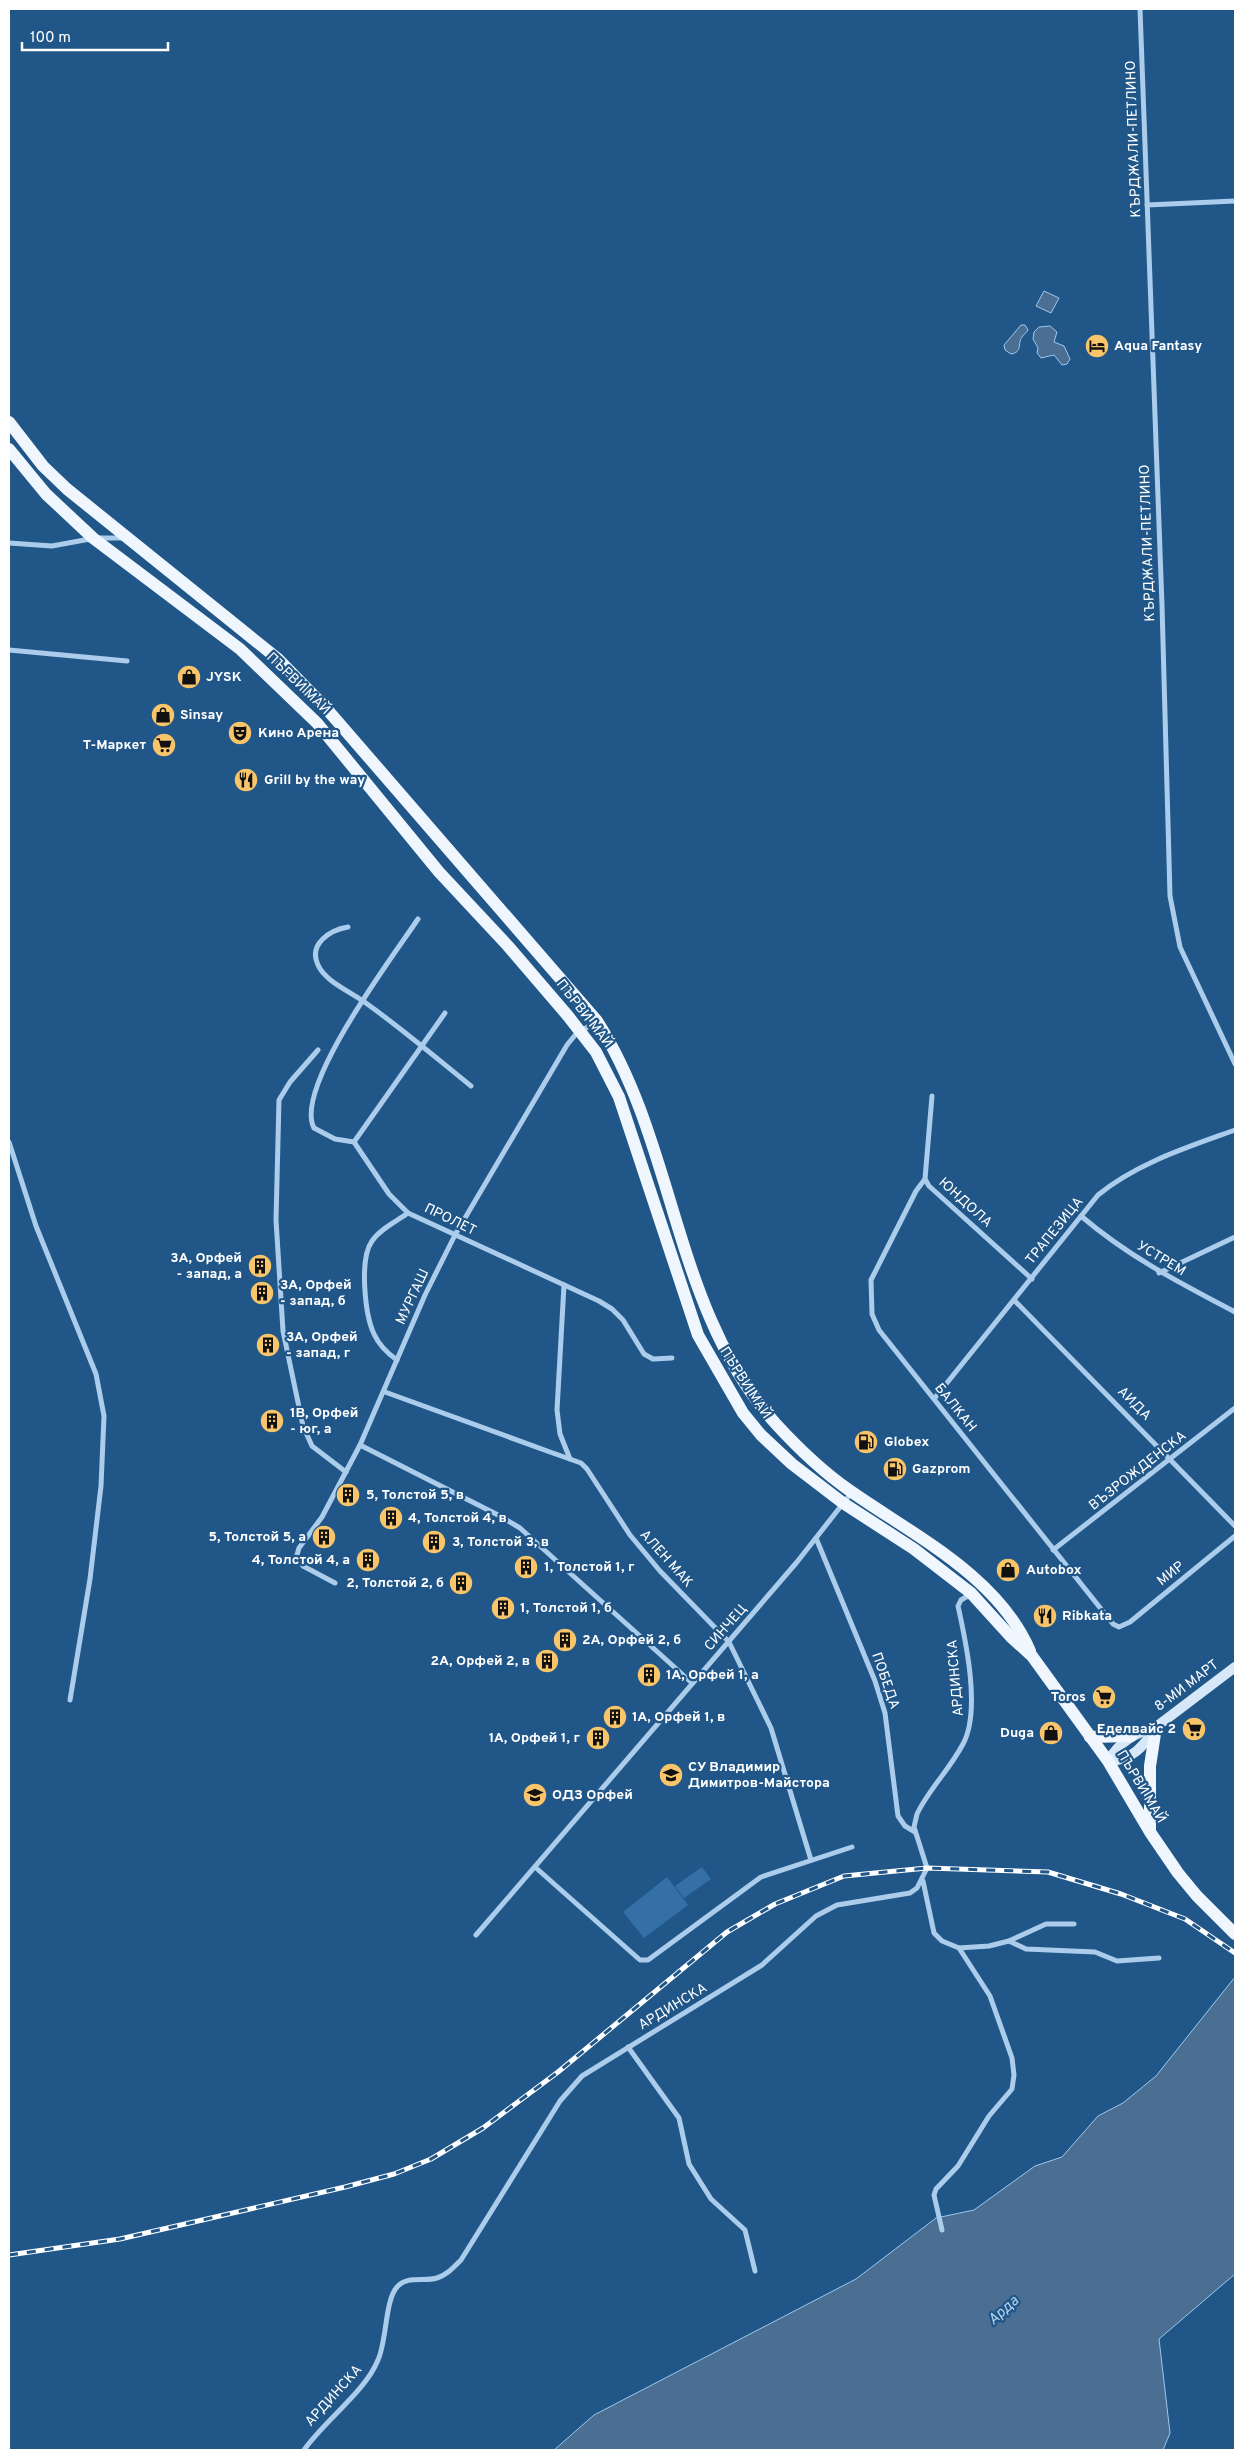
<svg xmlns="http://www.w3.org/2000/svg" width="1244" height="2459" viewBox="0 0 1244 2459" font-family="Overpass,sans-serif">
<rect width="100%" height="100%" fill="#205688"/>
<g fill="#3470a6">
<path d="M702,1867L711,1879L684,1898L675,1886Z"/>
<path d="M667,1877L688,1905L644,1938L623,1912Z"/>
</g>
<g fill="#4a6f93" stroke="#9ec8ec">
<path d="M1044,291L1059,298L1051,313L1036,306Z"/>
<path d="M1021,325H1025L1028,330C1027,332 1024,334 1022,337C1017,344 1023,352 1011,354L1005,350L1004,345Z"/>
<path d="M1050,326L1057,332L1054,342L1064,346L1070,359L1067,364L1062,365L1054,355L1041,358L1037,353L1038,348L1033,339L1034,332L1039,327Z"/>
<path d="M1235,1977V2274L1159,2339L1170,2433L1163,2450H554L594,2415L856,2279L936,2218L974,2210L1035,2166L1062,2157L1098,2116L1123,2103L1156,2076Z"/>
</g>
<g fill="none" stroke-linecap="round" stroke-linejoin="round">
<g stroke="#abcdeb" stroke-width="5">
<path d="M1140,9L1162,605L1170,896L1180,947L1235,1064"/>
<path d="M1147,205L1235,201"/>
<path d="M98,538H122"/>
<path d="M9,543L52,546L90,539"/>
<path d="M9,650L127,661"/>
<path d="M348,927C330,930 308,944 318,965C325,981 349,991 363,1001C400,1027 435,1057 471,1086"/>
<path d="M318,1050L290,1082L279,1100L276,1220L283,1331L303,1426L312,1446L346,1472"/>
<path d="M932,1096L925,1179L929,1186L1032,1279"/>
<path d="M9,1142L36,1226L96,1374L104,1416L101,1486L90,1579L70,1700"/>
<path d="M354,1142L389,1194L408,1213L599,1301L612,1309L623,1320L644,1354L653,1359L672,1358"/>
<path d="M354,1142L335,1139L314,1128C293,1088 394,955 418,919"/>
<path d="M354,1142L445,1013"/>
<path d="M925,1179L916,1191L871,1280L872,1314L879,1330L1113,1624L1119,1627L1130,1622L1235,1536"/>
<path d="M1081,1216C1129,1257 1180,1283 1235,1312"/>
<path d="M1159,1273L1235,1237"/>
<path d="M564,1285L557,1410L560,1434L570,1459"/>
<path d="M1014,1300L1235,1526"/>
<path d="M397,1360C387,1353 379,1345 374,1334C365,1315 359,1259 372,1241C380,1229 397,1221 408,1213"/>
<path d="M385,1392L550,1452L581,1463L587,1469L630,1535L660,1571L729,1642L771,1728L811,1860"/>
<path d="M934,1399L1098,1195C1137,1163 1188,1147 1235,1130"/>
<path d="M360,1445L500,1516L520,1528L692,1683"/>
<path d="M816,1538L875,1681L885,1713L898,1816L905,1826L915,1832"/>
<path d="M1053,1550L1235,1408"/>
<path d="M335,1583L303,1566L297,1555L299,1548L322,1517L360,1445L425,1295L455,1235L567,1045L576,1034L596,1022"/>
<path d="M535,1867L640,1960H648L761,1877L852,1847"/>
<path d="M923,1881L934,1933L942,1941L959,1948L989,1946L1009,1941L1046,1924H1074"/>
<path d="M476,1935L797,1562L852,1492"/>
<path d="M1009,1941L1026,1949L1095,1952L1117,1961L1159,1958"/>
<path d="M628,2047L679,2118L689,2164L711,2199L745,2230L755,2271"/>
<path d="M942,2230L934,2195L936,2189L958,2166L989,2116L1012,2089L1014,2075L1012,2058L990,1996L959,1948"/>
<path d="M304,2450C325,2420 365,2392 378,2360C387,2340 385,2300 397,2287C407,2275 424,2282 437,2278C447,2275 454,2267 461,2260L560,2101L582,2076L762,1965L816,1916L837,1905L910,1893L917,1888L927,1868L914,1827L917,1814C929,1789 950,1769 963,1744C981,1711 966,1642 958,1606L961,1600L971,1594"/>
</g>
<g stroke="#d6e8f8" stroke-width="10">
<path d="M1108,1761C1132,1761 1144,1746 1156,1727L1235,1667"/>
<path d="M1108,1761C1119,1742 1135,1733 1156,1727"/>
</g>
<g stroke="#eff6fe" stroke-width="12">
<path d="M9,422L43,466L67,489L278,659L325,707L597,1021C677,1146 673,1311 776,1424C798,1448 822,1471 849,1490C913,1535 998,1576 1030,1651"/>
<path d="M9,449L46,494L93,538L240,649L317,723L439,872L508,946L568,1016L596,1052L619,1097L698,1335L743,1413L761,1435L792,1464L843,1503L914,1549L971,1593L1011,1637L1032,1656L1108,1761L1150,1832L1178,1873L1197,1896L1235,1934"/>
<path d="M1090,1737L1131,1736"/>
<path d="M1150,1830V1766L1156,1727"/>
</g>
<g stroke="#fff" stroke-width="5">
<path id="rail" d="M9,2255L120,2239L345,2187L394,2174L431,2159L483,2128L558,2072L727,1932L775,1904L844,1876L927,1868L1048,1872L1121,1894L1185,1919L1235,1953"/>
</g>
<use href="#rail" stroke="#205688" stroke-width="3" stroke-dasharray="9" stroke-linecap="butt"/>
</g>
<defs>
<g id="hotel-disc" transform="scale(1.25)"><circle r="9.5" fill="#f8c56b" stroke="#205688"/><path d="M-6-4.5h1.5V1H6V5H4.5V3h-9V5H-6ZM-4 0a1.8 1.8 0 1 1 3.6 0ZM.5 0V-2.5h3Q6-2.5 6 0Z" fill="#111"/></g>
<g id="shop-disc" transform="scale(1.25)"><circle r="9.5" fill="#f8c56b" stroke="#205688"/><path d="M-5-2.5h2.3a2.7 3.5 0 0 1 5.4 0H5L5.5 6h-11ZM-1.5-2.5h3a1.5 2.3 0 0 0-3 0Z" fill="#111"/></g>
<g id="theatre-disc" transform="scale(1.25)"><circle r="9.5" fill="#f8c56b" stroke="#205688"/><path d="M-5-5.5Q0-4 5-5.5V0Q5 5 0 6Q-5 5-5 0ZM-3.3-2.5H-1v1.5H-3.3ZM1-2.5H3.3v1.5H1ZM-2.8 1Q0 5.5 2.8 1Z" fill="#111"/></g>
<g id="supermarket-disc" transform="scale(1.25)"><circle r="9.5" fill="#f8c56b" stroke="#205688"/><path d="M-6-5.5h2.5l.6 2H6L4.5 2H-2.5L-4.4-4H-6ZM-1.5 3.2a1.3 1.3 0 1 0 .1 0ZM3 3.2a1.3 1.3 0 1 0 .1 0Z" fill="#111"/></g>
<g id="restaurant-disc" transform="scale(1.25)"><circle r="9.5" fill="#f8c56b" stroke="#205688"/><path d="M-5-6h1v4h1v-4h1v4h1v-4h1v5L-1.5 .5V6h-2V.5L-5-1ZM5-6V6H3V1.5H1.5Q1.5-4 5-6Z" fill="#111"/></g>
<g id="building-disc" transform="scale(1.25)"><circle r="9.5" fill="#f8c56b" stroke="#205688"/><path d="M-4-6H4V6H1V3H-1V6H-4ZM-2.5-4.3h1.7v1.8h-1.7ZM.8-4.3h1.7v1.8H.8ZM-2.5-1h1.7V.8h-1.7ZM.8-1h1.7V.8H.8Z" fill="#111"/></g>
<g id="fuel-disc" transform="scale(1.25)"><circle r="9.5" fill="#f8c56b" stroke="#205688"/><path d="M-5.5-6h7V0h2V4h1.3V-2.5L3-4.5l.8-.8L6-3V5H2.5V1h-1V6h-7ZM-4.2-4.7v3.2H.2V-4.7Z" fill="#111"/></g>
<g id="school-disc" transform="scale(1.25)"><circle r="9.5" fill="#f8c56b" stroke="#205688"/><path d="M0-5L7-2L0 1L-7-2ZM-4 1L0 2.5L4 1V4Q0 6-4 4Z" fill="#111"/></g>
</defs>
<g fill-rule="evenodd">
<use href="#hotel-disc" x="1097" y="346"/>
<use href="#shop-disc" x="189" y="677"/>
<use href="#shop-disc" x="163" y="715"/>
<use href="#theatre-disc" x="240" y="733"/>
<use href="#supermarket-disc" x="164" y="745"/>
<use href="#restaurant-disc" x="246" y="780"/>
<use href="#building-disc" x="260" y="1266"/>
<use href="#building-disc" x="262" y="1293"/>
<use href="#building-disc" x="268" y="1345"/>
<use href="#building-disc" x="272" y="1421"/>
<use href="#fuel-disc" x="866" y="1442"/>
<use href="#fuel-disc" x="895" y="1469"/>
<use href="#building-disc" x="348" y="1495"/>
<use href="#building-disc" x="391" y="1518"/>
<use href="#building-disc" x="324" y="1537"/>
<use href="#building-disc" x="434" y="1542"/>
<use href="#building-disc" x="368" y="1560"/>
<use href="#building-disc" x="526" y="1567"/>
<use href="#shop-disc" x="1008" y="1570"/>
<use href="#building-disc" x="461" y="1583"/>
<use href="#building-disc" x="503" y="1608"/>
<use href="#restaurant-disc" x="1045" y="1616"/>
<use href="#building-disc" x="565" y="1640"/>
<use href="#building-disc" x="547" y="1661"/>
<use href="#building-disc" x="649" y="1675"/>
<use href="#supermarket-disc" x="1104" y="1697"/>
<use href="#building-disc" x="615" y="1717"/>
<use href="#supermarket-disc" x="1194" y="1729"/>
<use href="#shop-disc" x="1051" y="1733"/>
<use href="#building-disc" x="598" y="1738"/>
<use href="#school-disc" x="671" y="1775"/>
<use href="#school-disc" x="535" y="1795"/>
</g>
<g text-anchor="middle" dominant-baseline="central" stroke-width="4.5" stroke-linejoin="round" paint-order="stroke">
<g font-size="14" fill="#fff" stroke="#205688">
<text transform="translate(1134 139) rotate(-92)">КЪРДЖАЛИ-ПЕТЛИНО</text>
<text transform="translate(1148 543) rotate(-92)">КЪРДЖАЛИ-ПЕТЛИНО</text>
<text transform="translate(298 684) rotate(44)">ПЪРВИ МАЙ</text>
<text transform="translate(584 1014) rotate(52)">ПЪРВИ МАЙ</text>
<text transform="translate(965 1203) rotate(42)">ЮНДОЛА</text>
<text transform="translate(450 1220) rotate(26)">ПРОЛЕТ</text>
<text transform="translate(1055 1231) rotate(-51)">ТРАПЕЗИЦА</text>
<text transform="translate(1161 1259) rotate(31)">УСТРЕМ</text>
<text transform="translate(413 1297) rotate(-65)">МУРГАШ</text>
<text transform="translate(745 1383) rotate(57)">ПЪРВИ МАЙ</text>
<text transform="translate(1134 1404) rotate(45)">АИДА</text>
<text transform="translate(955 1408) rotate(51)">БАЛКАН</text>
<text transform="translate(1138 1471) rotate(-38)">ВЪЗРОЖДЕНСКА</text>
<text transform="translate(666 1559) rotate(48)">АЛЕН МАК</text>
<text transform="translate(1171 1574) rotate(-39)">МИР</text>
<text transform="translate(726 1628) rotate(-49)">СИНЧЕЦ</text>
<text transform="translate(956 1678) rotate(-95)">АРДИНСКА</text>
<text transform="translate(885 1681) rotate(71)">ПОБЕДА</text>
<text transform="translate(1187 1686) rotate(-37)">8-МИ МАРТ</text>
<text transform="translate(1141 1787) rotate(59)">ПЪРВИ МАЙ</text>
<text transform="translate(673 2007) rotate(-31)">АРДИНСКА</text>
<text transform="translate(334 2396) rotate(-48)">АРДИНСКА</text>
</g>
<g font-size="14" font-weight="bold" fill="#fff" stroke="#205688" text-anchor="start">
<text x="1114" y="346">Aqua Fantasy</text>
<text x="206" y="677">JYSK</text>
<text x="180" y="715">Sinsay</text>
<text x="258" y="733">Кино Арена</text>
<text x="146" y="745" text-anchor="end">Т-Маркет</text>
<text x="264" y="780">Grill by the way</text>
<text x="242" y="1258" text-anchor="end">3А, Орфей<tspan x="242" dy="16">- запад, а</tspan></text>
<text x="280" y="1285">3А, Орфей<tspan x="280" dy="16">- запад, б</tspan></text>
<text x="286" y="1337">3А, Орфей<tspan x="286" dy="16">- запад, г</tspan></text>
<text x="290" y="1413">1В, Орфей<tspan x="290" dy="16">- юг, а</tspan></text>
<text x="884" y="1442">Globex</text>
<text x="912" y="1469">Gazprom</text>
<text x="366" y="1495">5, Толстой 5, в</text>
<text x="408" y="1518">4, Толстой 4, в</text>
<text x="306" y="1537" text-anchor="end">5, Толстой 5, а</text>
<text x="452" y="1542">3, Толстой 3, в</text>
<text x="350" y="1560" text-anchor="end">4, Толстой 4, а</text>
<text x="544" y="1567">1, Толстой 1, г</text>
<text x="1026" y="1570">Autobox</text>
<text x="444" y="1583" text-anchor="end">2, Толстой 2, б</text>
<text x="520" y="1608">1, Толстой 1, б</text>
<text x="1062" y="1616">Ribkata</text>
<text x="582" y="1640">2А, Орфей 2, б</text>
<text x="530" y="1661" text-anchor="end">2А, Орфей 2, в</text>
<text x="666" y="1675">1А, Орфей 1, а</text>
<text x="1086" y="1697" text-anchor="end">Toros</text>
<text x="632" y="1717">1А, Орфей 1, в</text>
<text x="1176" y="1729" text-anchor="end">Еделвайс 2</text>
<text x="1034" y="1733" text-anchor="end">Duga</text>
<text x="580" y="1738" text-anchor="end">1А, Орфей 1, г</text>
<text x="688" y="1767">СУ Владимир<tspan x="688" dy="16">Димитров-Майстора</tspan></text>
<text x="552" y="1795">ОДЗ Орфей</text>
</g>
<g font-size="15" font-style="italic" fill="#b7d6f2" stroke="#205688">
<text transform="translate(1004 2311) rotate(-42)">Арда</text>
</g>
</g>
<rect width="1244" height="2459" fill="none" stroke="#ffffff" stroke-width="20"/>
<path d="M22 42v8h146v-8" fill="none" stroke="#ffffff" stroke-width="2.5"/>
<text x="30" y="42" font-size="15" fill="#ffffff" stroke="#205688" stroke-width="4" paint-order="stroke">100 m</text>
</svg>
